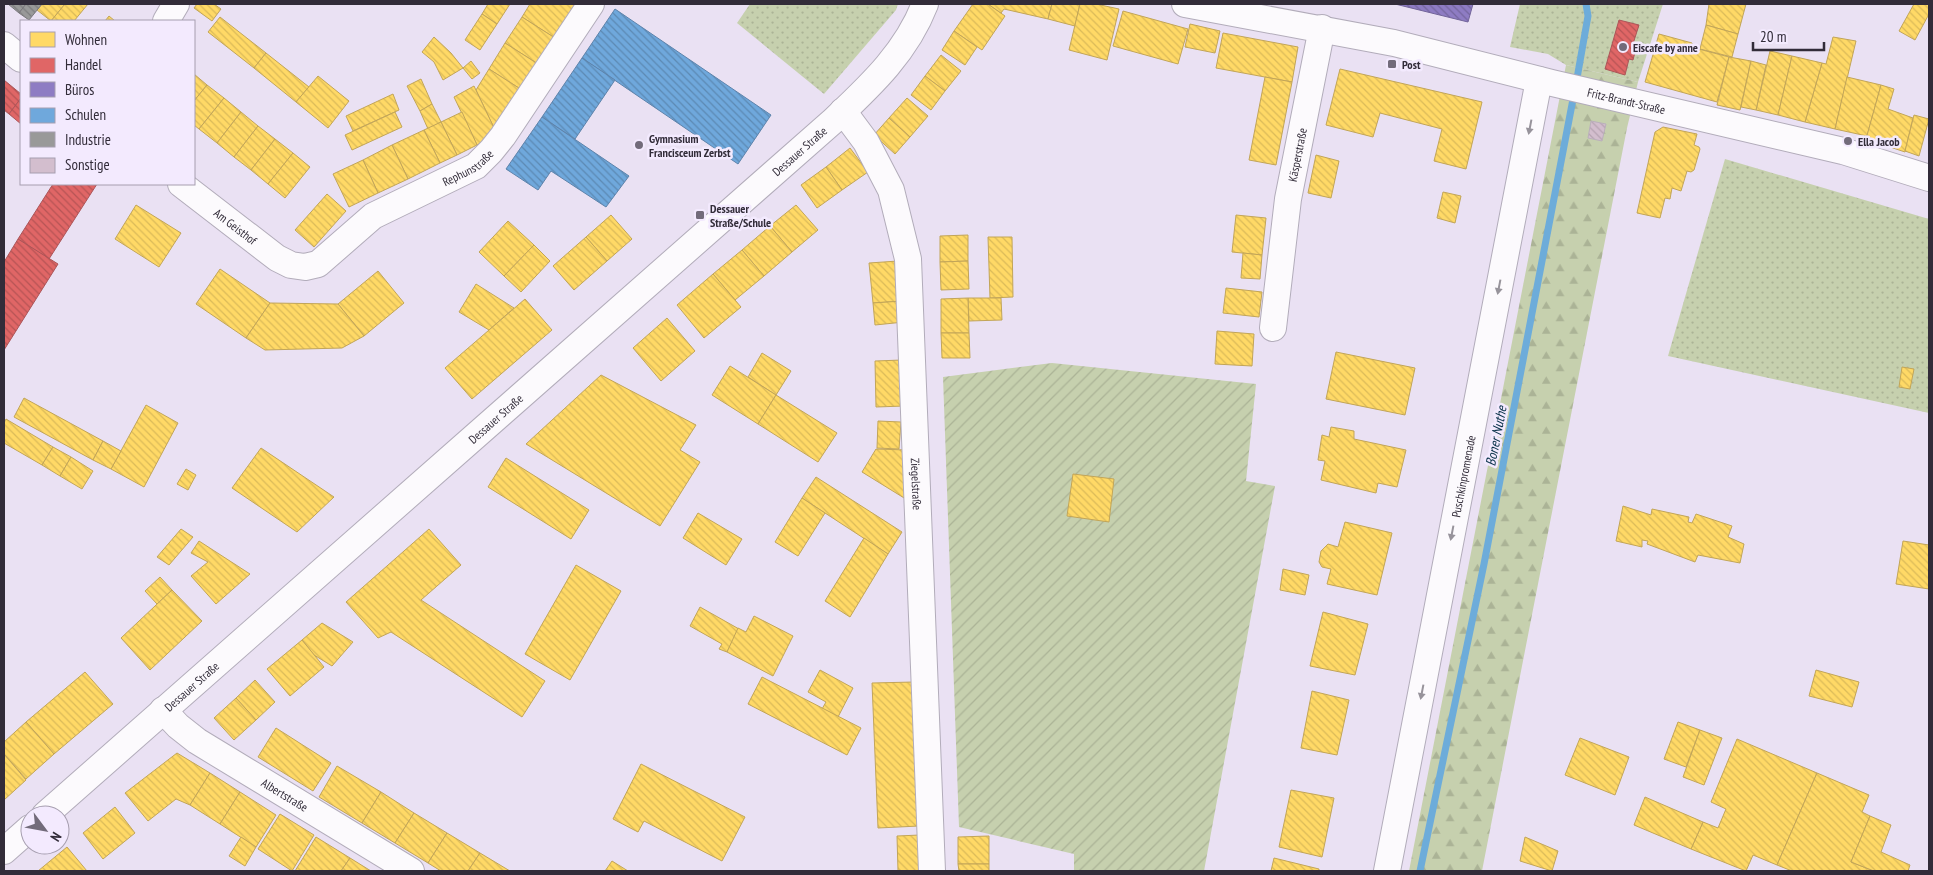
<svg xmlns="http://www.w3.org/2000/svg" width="1933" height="875" viewBox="0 0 1933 875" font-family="'PT Sans Narrow',sans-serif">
<defs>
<pattern id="grass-dots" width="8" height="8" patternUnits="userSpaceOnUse" patternTransform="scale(1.25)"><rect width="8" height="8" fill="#c6d0ae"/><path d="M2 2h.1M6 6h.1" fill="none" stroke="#abb396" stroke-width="1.8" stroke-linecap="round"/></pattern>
<pattern id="forest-firs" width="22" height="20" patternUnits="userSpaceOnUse" patternTransform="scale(1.25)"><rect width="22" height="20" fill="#c6d0ae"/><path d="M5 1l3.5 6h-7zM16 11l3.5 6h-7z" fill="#abb396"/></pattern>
<pattern id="garden-furrows" width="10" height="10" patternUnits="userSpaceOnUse" patternTransform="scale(1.25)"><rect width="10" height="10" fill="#c6d0ae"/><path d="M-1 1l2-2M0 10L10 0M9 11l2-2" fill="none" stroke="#abb396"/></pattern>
<pattern id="homes-back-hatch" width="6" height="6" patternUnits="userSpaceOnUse" patternTransform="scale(1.25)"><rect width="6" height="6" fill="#ffd966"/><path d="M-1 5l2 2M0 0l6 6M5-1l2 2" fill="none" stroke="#dbba59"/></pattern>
<pattern id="shops-back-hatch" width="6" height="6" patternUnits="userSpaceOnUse" patternTransform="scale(1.25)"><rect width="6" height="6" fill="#e06666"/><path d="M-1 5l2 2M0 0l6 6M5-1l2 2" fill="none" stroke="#b65455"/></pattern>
<pattern id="offices-back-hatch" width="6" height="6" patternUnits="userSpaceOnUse" patternTransform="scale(1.25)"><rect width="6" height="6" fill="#8e7cc3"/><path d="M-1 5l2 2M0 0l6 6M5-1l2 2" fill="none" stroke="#75669f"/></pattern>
<pattern id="schools-back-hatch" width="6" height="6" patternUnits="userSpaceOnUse" patternTransform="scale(1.25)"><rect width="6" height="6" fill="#6fa8dc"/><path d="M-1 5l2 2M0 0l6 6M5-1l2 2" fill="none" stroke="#5c89b3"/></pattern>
<pattern id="industry-back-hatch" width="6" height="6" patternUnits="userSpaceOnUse" patternTransform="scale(1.25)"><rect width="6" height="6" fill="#999"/><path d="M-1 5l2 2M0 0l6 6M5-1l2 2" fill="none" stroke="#7d7d7e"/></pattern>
<pattern id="building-back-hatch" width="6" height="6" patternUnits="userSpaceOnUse" patternTransform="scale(1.25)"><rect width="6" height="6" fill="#d3bece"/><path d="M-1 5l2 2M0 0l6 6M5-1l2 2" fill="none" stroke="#b6a3b2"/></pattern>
</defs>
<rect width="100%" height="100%" fill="#eae1f3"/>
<g fill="url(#grass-dots)">
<path d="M750,4H898L896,10L824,94L737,23Z"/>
<path d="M1520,4H1663L1638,82L1566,65L1548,54L1510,47Z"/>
<path d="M1725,159L1929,219V413L1668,356Z"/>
</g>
<path fill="url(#forest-firs)" d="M1566,65L1638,82L1627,128L1482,871H1409Z"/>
<path fill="url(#garden-furrows)" d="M1052,363L1256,384L1246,481L1275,486L1204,871H1074V854L959,827L943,377Z"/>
<g fill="url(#homes-back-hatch)" stroke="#c2a558">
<path d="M42,4H65L51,21L37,10Z"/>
<path d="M65,4H88L74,21H51Z"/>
<path d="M197,4H214L221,9L212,21L194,8Z"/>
<path d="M488,4H510L497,24L482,14Z"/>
<path d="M530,4H577L555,38L522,17Z"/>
<path d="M973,4H988L1005,16L982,50L954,31Z"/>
<path d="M988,4H1052L1048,19L1004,9L1001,13Z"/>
<path d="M1052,4H1080L1075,26L1048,19Z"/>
<path d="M1080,4H1096L1119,9L1107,60L1069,50Z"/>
<path d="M1709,4H1746L1738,34L1706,25Z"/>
<path d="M1914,4H1929V14L1915,40L1899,31Z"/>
<path d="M1123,11L1188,29L1178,64L1113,46Z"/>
<path d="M482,14L497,24L480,50L465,40Z"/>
<path d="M109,16L115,21H105Z"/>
<path d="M220,17L266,53L254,68L208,32Z"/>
<path d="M522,17L555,38L538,64L505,43Z"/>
<path d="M1190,24L1220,31L1215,53L1185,47Z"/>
<path d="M1706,25L1738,34L1732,57L1700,49Z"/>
<path d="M954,31L977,47L965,65L942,50Z"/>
<path d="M1223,33L1298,47L1292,82L1216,68Z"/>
<path d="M1659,34L1692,43L1691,47L1729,57L1717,102L1645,82Z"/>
<path d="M434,37L451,53L463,68L443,80L434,62L422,52Z"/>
<path d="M1833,37L1856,41L1835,129L1805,122L1822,63L1826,64Z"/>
<path d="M505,43L538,64L522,90L489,69Z"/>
<path d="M1770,51L1792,56L1778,115L1756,110Z"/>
<path d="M266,53L309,87L296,102L254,68Z"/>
<path d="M941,55L961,71L945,91L925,76Z"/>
<path d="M1792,56L1822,63L1805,122L1778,115Z"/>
<path d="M1729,57L1751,61L1740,110L1717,105Z"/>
<path d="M471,61L480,73L472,79L463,68Z"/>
<path d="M1751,61L1766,65L1756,110L1741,107Z"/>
<path d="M489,69L522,90L495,130L476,90Z"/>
<path d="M1340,69L1482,102L1466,169L1434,161L1442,129L1380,113L1373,137L1326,125Z"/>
<path d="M194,74L207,85L194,101Z"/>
<path d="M318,76L349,101L328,128L296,102Z"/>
<path d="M925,76L945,91L931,110L911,95Z"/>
<path d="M1265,77L1292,82L1276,165L1249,160Z"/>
<path d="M1847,77L1881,85L1867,136L1835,129Z"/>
<path d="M421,79L432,104L420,111L407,86Z"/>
<path d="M207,85L224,98L199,129L194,125V101Z"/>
<path d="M1881,85L1894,89L1888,109L1913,118L1905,152L1866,139Z"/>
<path d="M474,86L495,130L491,137L477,145L454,97Z"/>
<path d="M393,94L399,110L353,131L346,116Z"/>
<path d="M224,98L241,112L217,143L199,129Z"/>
<path d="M907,98L928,116L910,137L889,118Z"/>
<path d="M432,104L441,122L428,129L420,111Z"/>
<path d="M241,112L258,126L234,157L217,143Z"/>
<path d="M395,112L402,127L352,150L345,135Z"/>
<path d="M462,112L477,145L457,155L441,122Z"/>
<path d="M1914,115L1929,119L1919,156L1905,151Z"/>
<path d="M889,118L910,137L895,154L874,135Z"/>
<path d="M441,122L457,155L440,163L424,130Z"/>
<path d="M258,126L275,139L251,170L234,157Z"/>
<path d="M1663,127L1697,134L1694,145L1699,147L1700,149L1694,170L1691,172L1687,171L1681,191L1672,188L1670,199L1665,198L1660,218L1637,213L1655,132Z"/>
<path d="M424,130L440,163L408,179L392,145Z"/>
<path d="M275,139L293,153L268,184L251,170Z"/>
<path d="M392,145L408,179L378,193L363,160Z"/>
<path d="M850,148L868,172L842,190L826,167Z"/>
<path d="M293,153L310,167L285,198L268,184Z"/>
<path d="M1316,155L1339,161L1331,198L1308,193Z"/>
<path d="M363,160L378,193L349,207L333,174Z"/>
<path d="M826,167L842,190L817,208L801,185Z"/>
<path d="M1443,192L1461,196L1455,223L1437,218Z"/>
<path d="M327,194L346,211L314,247L295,230Z"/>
<path d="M136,205L181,233L159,267L115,239Z"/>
<path d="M796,205L818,230L792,252L770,226Z"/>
<path d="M611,215L632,239L607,261L586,237Z"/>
<path d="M1236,215L1266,218L1262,255L1232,252Z"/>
<path d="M508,221L534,245L504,276L479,252Z"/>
<path d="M770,226L792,252L764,276L742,250Z"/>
<path d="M968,235V261L940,262V236Z"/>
<path d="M586,237L607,261L574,290L553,266Z"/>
<path d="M988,237H1012L1013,297L990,298Z"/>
<path d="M534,245L550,261L521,292L504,276Z"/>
<path d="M742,250L764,276L735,300L713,274Z"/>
<path d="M1243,253L1262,255L1260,279L1241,278Z"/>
<path d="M898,261L902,301L873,303L869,263Z"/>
<path d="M968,261L969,289L941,290L940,262Z"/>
<path d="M220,269L270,303L246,338L196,304Z"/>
<path d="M378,271L404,303L364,336L338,304Z"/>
<path d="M713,274L741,307L704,338L677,305Z"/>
<path d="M476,284L514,308L489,330L459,312Z"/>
<path d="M1226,288L1262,292L1259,317L1223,313Z"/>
<path d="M968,298H1001L1002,320L969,321Z"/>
<path d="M968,298L969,333H941V299Z"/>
<path d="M525,299L552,330L472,399L445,368Z"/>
<path d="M902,301L904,322L875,325L873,303Z"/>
<path d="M270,303L338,304L364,336L342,348L265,350L246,338Z"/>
<path d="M667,318L695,351L661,381L633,348Z"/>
<path d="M1217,331L1254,334L1252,366L1215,364Z"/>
<path d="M941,333H969L970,358H942Z"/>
<path d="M1336,352L1415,368L1405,415L1326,399Z"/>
<path d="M762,353L791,371L776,395L748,377Z"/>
<path d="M902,360L904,406L876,407L875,361Z"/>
<path d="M730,366L776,395L758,424L712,395Z"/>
<path d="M1902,367L1914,369L1910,389L1899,387Z"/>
<path d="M601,375L696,425L680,450L700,462L660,526L526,444Z"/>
<path d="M776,395L837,433L818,462L758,424Z"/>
<path d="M24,398L103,441L93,460L14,417Z"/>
<path d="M146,405L178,423L144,487L111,469Z"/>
<path d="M6,419L53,447L42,465L4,443V423Z"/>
<path d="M878,421L901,422L899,449L877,448Z"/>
<path d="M1331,427L1354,431V439L1406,450L1397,487L1378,483L1376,493L1321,480L1325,461L1318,460L1322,435L1329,437Z"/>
<path d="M103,441L121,451L111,469L93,460Z"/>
<path d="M53,447L71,457L60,476L42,465Z"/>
<path d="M261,448L334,497L297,532L232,488Z"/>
<path d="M876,449L907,450L909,501L862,472Z"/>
<path d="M71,457L93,471L82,489L60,476Z"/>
<path d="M506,458L589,510L571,539L488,487Z"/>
<path d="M186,469L196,475L188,490L177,484Z"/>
<path d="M1073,474L1114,479L1109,522L1067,516Z"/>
<path d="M816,477L902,532L888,554L802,498Z"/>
<path d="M802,498L825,513L798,556L775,542Z"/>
<path d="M1623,506L1651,515L1652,509L1689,517L1688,522L1692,523L1696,514L1732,526L1728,537L1744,544L1740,563L1698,555L1695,562L1647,544L1648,541L1642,540V547L1616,541Z"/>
<path d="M698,513L742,539L726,565L683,538Z"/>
<path d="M1345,522L1392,533L1377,595L1327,584L1331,569L1322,567L1319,562L1321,551L1328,544L1338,547Z"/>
<path d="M181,529L193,537L169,565L157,557Z"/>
<path d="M429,529L461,565L421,600L545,681L522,717L391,632L378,638L346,602Z"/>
<path d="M864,538L888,554L850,617L825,601Z"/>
<path d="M199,541L250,574L216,604L191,576L208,562L191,553Z"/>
<path d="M1903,541L1929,545V589L1896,584Z"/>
<path d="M576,565L621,591L570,680L525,654Z"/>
<path d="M1283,569L1309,575L1305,595L1280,590Z"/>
<path d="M160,577L172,590L157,604L145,591Z"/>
<path d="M172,590L202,621L150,670L121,638Z"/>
<path d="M700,607L739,629L727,652L719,649L722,644L690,626Z"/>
<path d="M1323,612L1368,624L1355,675L1310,666Z"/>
<path d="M754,616L793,636L773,676L727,652L738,628L746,632Z"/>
<path d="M322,623L353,642L332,666L314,655L302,640Z"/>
<path d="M302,640L324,667L290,696L267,669Z"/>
<path d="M820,670L853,688L838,717L822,709L826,702L808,692Z"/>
<path d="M1816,670L1859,682L1852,707L1809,696Z"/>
<path d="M85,672L113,704L54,754L26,722Z"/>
<path d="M762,677L861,728L847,755L748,704Z"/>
<path d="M255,680L275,702L256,720L236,698Z"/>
<path d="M914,682L919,826L878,828L872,683Z"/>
<path d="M1312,691L1349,700L1337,755L1301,748Z"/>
<path d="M236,698L256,720L234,740L214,718Z"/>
<path d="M26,722L54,754L26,779L4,754V742Z"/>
<path d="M1678,722L1700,730L1686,767L1664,759Z"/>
<path d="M276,728L331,763L313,791L258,757Z"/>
<path d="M1700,730L1722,738L1704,785L1683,777Z"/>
<path d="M1580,738L1629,757L1615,795L1565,775Z"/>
<path d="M1737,739L1817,773L1777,865L1753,855L1746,871L1691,849L1703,822L1718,828L1726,809L1711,802Z"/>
<path d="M177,753L210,773L190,805L176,799L148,821L125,793Z"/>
<path d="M4,754L26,780L4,800Z"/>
<path d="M641,764L745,817L722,861L644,821L638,832L613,819Z"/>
<path d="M337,766L381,792L362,823L319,797Z"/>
<path d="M210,773L240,792L220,824L190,805Z"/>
<path d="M1817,773L1869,795L1862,812L1870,816L1851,862L1874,871H1792L1777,865Z"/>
<path d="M1291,790L1334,798L1322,857L1279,847Z"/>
<path d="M240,792L276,815L256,847L220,824Z"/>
<path d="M381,792L414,813L395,843L362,823Z"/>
<path d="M1645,797L1703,822L1691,849L1634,825Z"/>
<path d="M115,807L135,833L103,859L83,833Z"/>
<path d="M414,813L447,833L428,863L395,843Z"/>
<path d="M280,814L314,835L292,871L258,849Z"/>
<path d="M1870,816L1891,825L1881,852L1910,865L1908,871H1874L1851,862Z"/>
<path d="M447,833L480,853L468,871H441L428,863Z"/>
<path d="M920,835L921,871H898L897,836Z"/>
<path d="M989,836V864H958V837Z"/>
<path d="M241,837L256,847L245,866L229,856Z"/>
<path d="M316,837L350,858L341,871H295Z"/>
<path d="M1525,837L1558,851L1552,871L1520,861Z"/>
<path d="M67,847L87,871H38Z"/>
<path d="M480,853L510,871H468Z"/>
<path d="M350,858L371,871H341Z"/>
<path d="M1274,858L1319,869V871H1271Z"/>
<path d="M612,861L628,871H605Z"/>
<path d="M958,864H989V871H959Z"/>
</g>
<g fill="url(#shops-back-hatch)" stroke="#ac5558">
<path d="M1619,20L1639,25L1632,47L1636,48L1633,60L1629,59L1625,75L1605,69Z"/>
<path d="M4,80L21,94V98L9,114L4,110Z"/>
<path d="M21,98V124L9,114Z"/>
<path d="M53,184H97L49,259L18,239Z"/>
<path d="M18,239L58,264L4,350V262Z"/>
</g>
<path fill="url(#offices-back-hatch)" stroke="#72649a" d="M1395,4H1473L1468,22Z"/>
<g fill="url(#schools-back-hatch)" stroke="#5d83ab">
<path d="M615,9L771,115L738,164L582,58Z"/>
<path d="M582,58L615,80L575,139L542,117Z"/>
<path d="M542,117L629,176L606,207L551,171L538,190L506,169Z"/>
</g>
<g fill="url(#industry-back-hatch)" stroke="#7a787c">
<path d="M8,4H26L19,13Z"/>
<path d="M26,4H42L29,20L19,13Z"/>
</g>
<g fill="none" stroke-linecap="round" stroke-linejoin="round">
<g stroke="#6dacda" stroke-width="7">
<path d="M1576,84L1588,16L1586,4"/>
<path d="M1420,871L1484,564L1574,94"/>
</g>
</g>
<path fill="url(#building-back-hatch)" stroke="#bab0bb" d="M1591,121L1606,124L1602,141L1588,138Z"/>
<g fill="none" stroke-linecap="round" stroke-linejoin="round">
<g stroke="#b2acba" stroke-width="28">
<g id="minor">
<path id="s1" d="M1185,4L1394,43L1552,83L1843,151L1929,178"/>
<path d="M166,21L176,4"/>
<path d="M4,45L21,59"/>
<path id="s2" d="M843,111L866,142L891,190L908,259L932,871"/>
<path id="s3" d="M181,184L277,258L291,265L305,267L318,264L373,216L476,166L491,151L503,136L591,4"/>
<path id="s4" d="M1273,328L1288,199L1322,28"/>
<path id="s5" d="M163,710L178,726L197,741L411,871"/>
<path id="s6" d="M45,815L833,121C870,86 906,53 925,4"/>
<path d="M4,851L30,828"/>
<path id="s7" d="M1387,871L1539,80"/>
</g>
</g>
<use href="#minor" stroke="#fcfafd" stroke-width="26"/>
</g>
<defs><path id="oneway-solid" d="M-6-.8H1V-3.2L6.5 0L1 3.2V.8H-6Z" transform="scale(1.25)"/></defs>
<g fill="#97939b">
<use href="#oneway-solid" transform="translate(1530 127) rotate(101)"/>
<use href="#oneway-solid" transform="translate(1499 287) rotate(101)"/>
<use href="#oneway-solid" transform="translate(1452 533) rotate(101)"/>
<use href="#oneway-solid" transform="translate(1422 692) rotate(101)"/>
</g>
<g fill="#726b7a" stroke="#f3eafe" stroke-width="2">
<circle cx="1623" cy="47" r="5"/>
<rect x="1387" y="59" width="10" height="10" rx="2.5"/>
<circle cx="1848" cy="141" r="5"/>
<circle cx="639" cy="145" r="5"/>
<rect x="695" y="210" width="10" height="10" rx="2.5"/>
</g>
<g text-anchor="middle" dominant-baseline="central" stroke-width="5" stroke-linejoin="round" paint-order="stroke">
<g font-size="12" font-weight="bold" fill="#322c39" stroke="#f3eafe" text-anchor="start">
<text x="1633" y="47">Eiscafe by anne</text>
<text x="1402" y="64">Post</text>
<text x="649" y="138">Gymnasium<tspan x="649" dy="14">Francisceum Zerbst</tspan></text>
<text x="1858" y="141">Ella Jacob</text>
<text x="710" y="208">Dessauer<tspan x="710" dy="14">Straße/Schule</tspan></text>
</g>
<g font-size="12" fill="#322c39" stroke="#f3eafe">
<text stroke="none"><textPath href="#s1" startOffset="452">Fritz-Brandt-Straße</textPath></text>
<text stroke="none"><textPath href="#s6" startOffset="1005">Dessauer Straße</textPath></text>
<text stroke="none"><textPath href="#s4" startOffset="175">Käsperstraße</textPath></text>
<text stroke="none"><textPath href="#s3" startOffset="344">Rephunstraße</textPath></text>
<text stroke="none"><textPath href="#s3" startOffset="69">Am Geisthof</textPath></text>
<text stroke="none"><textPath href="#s6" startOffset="600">Dessauer Straße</textPath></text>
<text stroke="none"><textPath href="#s7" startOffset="402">Puschkinpromenade</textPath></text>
<text stroke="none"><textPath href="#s2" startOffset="389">Ziegelstraße</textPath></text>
<text stroke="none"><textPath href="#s6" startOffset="195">Dessauer Straße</textPath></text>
<text stroke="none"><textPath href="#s5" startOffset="149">Albertstraße</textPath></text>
</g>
<g font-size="14" font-style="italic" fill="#062f47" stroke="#f3eafe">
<text transform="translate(1496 436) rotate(-79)">Boner Nuthe</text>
</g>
</g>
<rect width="1933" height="875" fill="none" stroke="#322c39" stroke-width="10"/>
<rect x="20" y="20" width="175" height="165" fill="#f3eafe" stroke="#a69eaf"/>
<rect x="30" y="32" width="25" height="15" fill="#ffd966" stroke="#a69eaf"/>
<text x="65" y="45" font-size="15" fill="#322c39">Wohnen</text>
<rect x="30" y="58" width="25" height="15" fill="#e06666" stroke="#a69eaf"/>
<text x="65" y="70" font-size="15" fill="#322c39">Handel</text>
<rect x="30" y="82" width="25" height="15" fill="#8e7cc3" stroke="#a69eaf"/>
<text x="65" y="95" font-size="15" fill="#322c39">Büros</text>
<rect x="30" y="108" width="25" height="15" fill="#6fa8dc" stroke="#a69eaf"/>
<text x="65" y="120" font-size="15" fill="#322c39">Schulen</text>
<rect x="30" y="132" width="25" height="15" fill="#999999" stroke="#a69eaf"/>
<text x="65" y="145" font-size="15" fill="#322c39">Industrie</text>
<rect x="30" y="158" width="25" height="15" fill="#d3bece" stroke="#a69eaf"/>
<text x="65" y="170" font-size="15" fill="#322c39">Sonstige</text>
<g transform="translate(45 830) rotate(122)"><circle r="24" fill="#f3eafe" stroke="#a69eaf"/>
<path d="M0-4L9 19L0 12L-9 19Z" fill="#726b7a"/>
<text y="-8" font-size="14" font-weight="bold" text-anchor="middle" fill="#322c39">N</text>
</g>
<path d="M1753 42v8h71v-8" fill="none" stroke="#322c39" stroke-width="2.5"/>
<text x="1760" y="42" font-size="15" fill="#322c39" stroke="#f3eafe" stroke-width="4" paint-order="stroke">20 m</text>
</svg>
